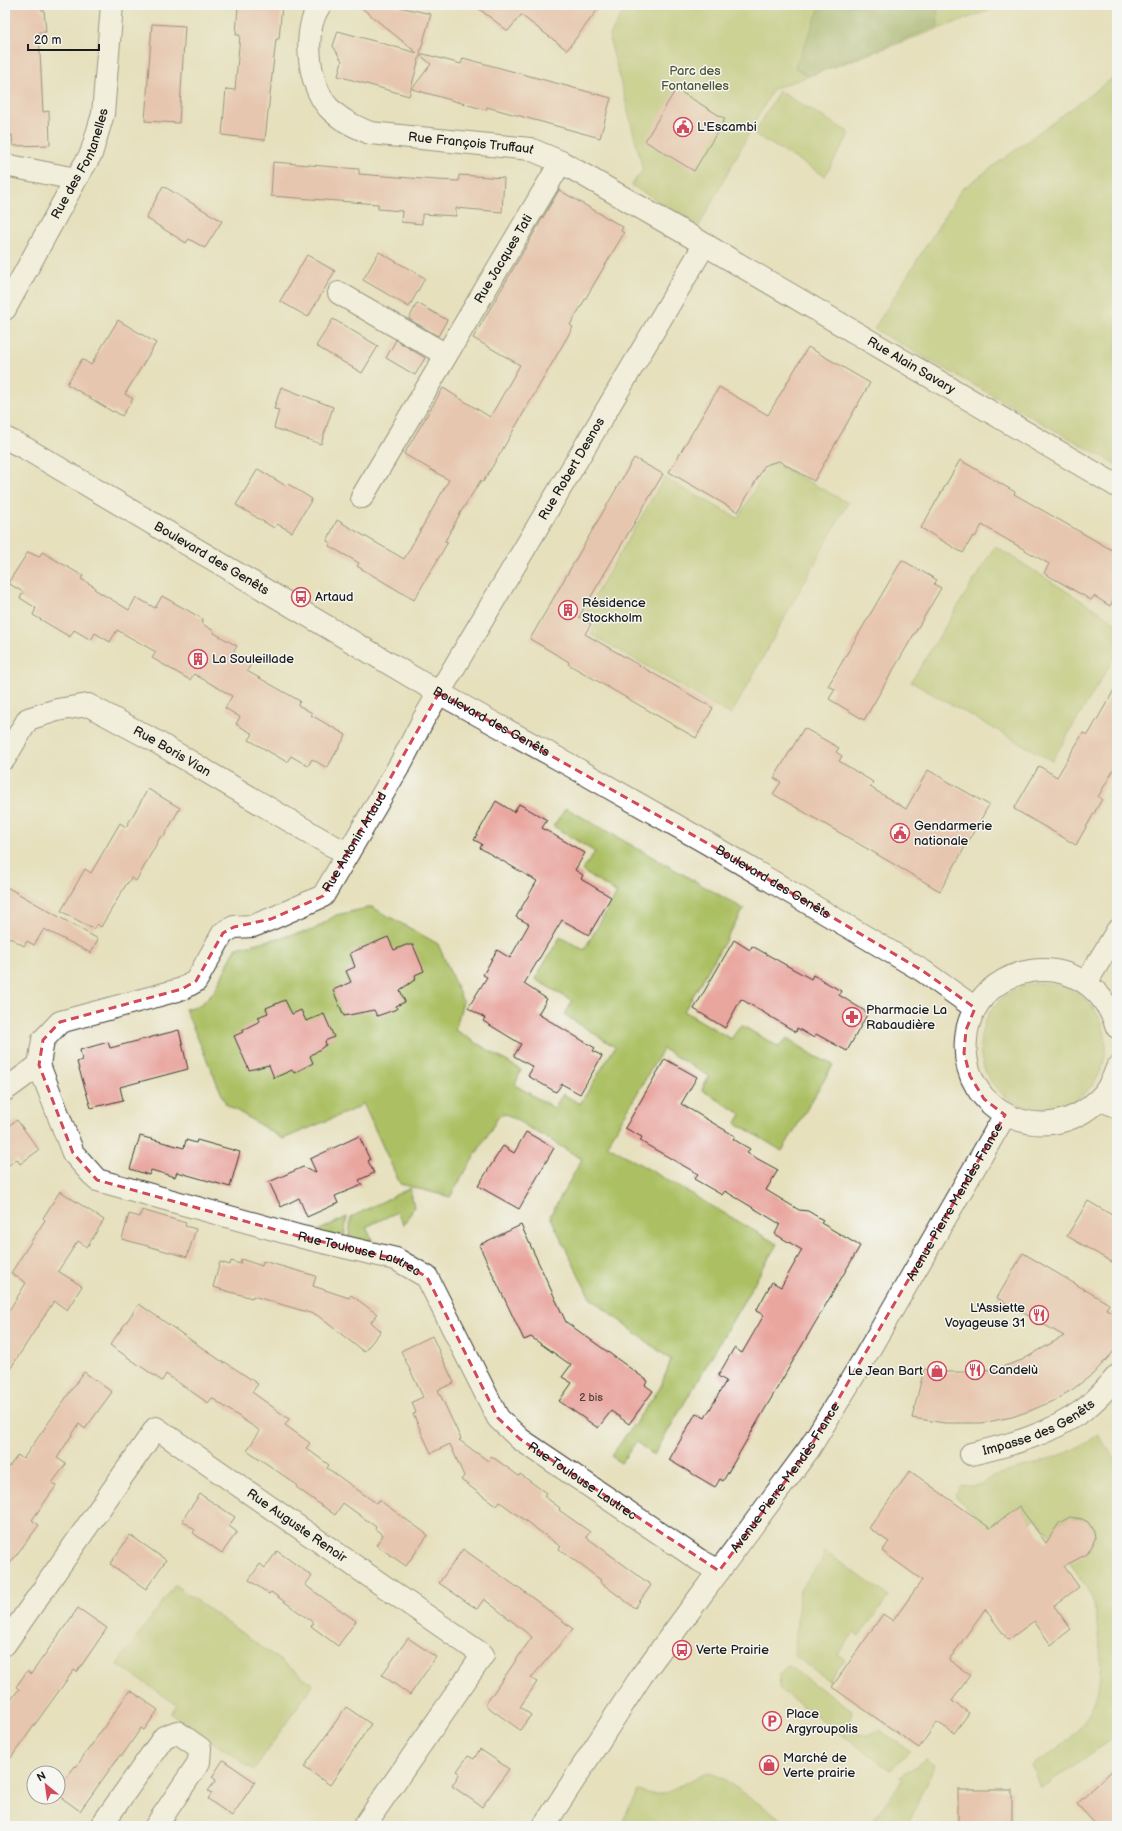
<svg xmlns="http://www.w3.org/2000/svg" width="1122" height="1831" viewBox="0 0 1122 1831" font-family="'Balsamiq Sans',sans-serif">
<rect width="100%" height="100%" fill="#f6f6f2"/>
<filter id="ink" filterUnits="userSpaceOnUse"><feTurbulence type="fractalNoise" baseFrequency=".025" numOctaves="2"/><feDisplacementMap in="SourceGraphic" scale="8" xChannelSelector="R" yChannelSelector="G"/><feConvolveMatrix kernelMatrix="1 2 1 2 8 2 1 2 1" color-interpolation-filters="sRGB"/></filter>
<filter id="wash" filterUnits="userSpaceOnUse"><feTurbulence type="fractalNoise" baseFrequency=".012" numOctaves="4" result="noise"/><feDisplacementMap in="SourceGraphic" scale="16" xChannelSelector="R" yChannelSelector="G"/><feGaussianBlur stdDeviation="0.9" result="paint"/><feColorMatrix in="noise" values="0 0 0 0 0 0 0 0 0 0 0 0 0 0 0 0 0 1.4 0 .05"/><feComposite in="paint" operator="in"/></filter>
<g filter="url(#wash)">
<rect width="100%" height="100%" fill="#e6e0bd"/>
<g fill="#acc064" stroke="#646e40">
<path d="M627,5H1004L773,89L699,226L631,185L643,170L609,37Z"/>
<path d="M1117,75V465L874,329L961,190Z"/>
<path d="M779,91L850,133L825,176L754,134Z"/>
<path d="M771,461L848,503L731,715L591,634L597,621L584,614L664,478L738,518Z"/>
<path d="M995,546L1117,623V653L1052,761L911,682Z"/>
<path d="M566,808L744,909L684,1011L731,1039L741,1025L779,1047L787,1038L815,1056L833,1065L782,1151L736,1123L741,1114L702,1090L709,1076L663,1049L607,1145L777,1244L654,1455L636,1442L621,1463L611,1456L660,1388L671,1360L590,1298L550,1216L582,1159L506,1114L499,1116L450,1197L400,1184L363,1103L357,1108L283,1139L226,1104L185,1009L200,1005L215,990L236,948L313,930L336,915L372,907L438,944L463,1002L455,1030L521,1070L515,1085L554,1108L563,1094L580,1104L615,1047L565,1015L572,1001L535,979L560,937L584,950L617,893L582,871L595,852L553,826Z"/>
<circle cx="1043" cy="1046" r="63"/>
<path d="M410,1188L414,1207L404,1225L397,1212L366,1227L372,1240L359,1247L348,1245L351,1217Z"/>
<path d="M347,1217L343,1245L307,1236Z"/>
<path d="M1098,1435L1117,1462V1736L1041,1788L1032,1765C1083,1738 1104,1705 1100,1647C1099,1630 1097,1611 1091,1596C1084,1581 1073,1568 1064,1555L1087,1554C1106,1532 1083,1506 1059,1523L1054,1541L1036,1518L1031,1522L1019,1507L948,1560L930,1576L973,1512L955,1496L961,1485C970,1486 977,1487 985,1482C989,1479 991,1476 995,1475C1032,1465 1066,1457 1098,1435Z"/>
<path d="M822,1550L889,1596L859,1636L854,1633L838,1654L845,1659L829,1681L794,1655L800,1590L825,1555Z"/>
<path d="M175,1585L313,1684L254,1770L171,1714L177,1705L117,1664Z"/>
<path d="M787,1665L852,1710L851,1724L858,1734L868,1735L879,1730L910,1751L890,1770L779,1689L780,1674Z"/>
<path d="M926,1759L935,1765L907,1826H868L903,1780L900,1777Z"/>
<path d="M709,1773L721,1777L791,1826H619L638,1791C645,1792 654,1795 660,1794C677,1791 691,1777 709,1773Z"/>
</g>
<path fill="#89a65a" stroke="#52613b" d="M821,5H937L938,26L808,76L795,68Z"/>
<g id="blocks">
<g fill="#e9a69f">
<path d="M5,5H40L41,10H44L46,32H39L43,112L49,111L50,145L13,146L12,135H7L5,109Z"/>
<path d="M238,5H282L279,39H276L265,140L222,135L226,89L235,90L240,35H236Z"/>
<path d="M358,5H390L431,14L420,53L461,64L463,58L611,98L600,138L487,107L486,110L412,89L431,64L420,55L409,96L338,76L342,61L333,46L338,31L417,53Z"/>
<path d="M474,5H601L567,50L521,15L508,31Z"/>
<path d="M152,24L185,26L179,123L145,121Z"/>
<path d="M676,89L725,119L694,171L645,141Z"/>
<path d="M273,162L359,169V174L436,180L459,181V175L504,178L502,212L456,208V216L422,214V224L401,222L402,211L378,209V204L271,196Z"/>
<path d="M163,186L222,221L205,248L189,239L186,243L146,218Z"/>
<path d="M559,190L623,227L621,231L624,233L570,325L573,327L501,452L483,482L481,480L462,510L445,541L448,542L414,600L357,566L359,563L329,546L331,543L327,541L337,520L404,559L449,480L404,454L443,388L490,417L512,379L520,365L473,338Z"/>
<path d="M379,252L425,278L409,307L363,280Z"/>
<path d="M307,255L335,271L308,317L280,301Z"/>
<path d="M417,303L447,320L438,336L409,319Z"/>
<path d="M333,319L378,346L362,373L316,346Z"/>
<path d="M118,320L156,343L125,394L133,399L122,416L114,411L113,412L67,384L82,359L91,365Z"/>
<path d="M396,340L425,358L415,375L386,358Z"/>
<path d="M808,347L870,383L814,481L779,461L765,465L738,512L669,472L719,387L768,415Z"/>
<path d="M281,387L333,407L321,444L274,428L279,410L274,409Z"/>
<path d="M634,458L663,474L579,617L591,624L585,634L713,708L696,738L568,664L569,662L530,639Z"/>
<path d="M960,460L1015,492L1014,494L1117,553V593L1110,606L1094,596L1091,600L1044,573L1049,564L982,525L975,537L973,536L963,553L921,528Z"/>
<path d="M258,469L286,486L288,484L312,499L292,532L277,524L274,528L236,505Z"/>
<path d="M28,552L39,557L42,552L83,576L81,579L95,587L94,589L129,610L136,597L155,608L162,596L203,619L201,623L214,631V633L237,646L233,653L251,664L247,671L300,701L298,705L312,713L311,715L346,735L327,768L312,759L308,766L291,756L287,762L249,740L253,734L236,724L240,717L225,708L232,696L194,674L190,680L152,658L156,652L117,630L110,642L95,633L91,640L74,630L70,637L33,615L36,608L20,598L23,592L8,583Z"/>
<path d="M902,560L937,580L934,584L941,588L864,720L829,699L835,689L828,686Z"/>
<path d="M1117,685V764L1098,797L1102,799L1076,845L1014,809L1039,766L1057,777L1083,733L1088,735Z"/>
<path d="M804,728L839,748L836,752L842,756L839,761L873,782L870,787L906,809L928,770L989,805L940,891L773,794L781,782L774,778Z"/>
<path d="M148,789L180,808L163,838L161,836L136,881L131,878L128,883H127L101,927L97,924L93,929L61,911L85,869L91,873L120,823L126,827Z"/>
<path d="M496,801L514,812L519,804L547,820L542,828L585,853L575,870L583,875L581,879L611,897L589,935L562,920L524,984L547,999L538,1014L595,1048L593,1051L602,1056L580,1094L562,1084L556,1092L528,1076L533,1067L514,1056L521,1044L483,1021L485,1018L468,1008L487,977L483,975L497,950L510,958L529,924L516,917L537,881L480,848L482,844L474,840Z"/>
<path d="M5,886L98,939L91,953L44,929L34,945L27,941L24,946L5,935Z"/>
<path d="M388,937L394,950L406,945H413L424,971L415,975L416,979L400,990L405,1002L396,1006L397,1009L377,1016L374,1010L344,1016L333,990L351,982L346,971L355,967L350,953Z"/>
<path d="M734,940L750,950L752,946L811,979L813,975L841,991L839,995L868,1013L847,1051L816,1034L814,1038L797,1028L796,1032L741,999L725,1028L694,1009Z"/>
<path d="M285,1000L292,1014L301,1010L306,1021L324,1014L334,1037L325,1041L326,1045L310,1056L313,1063L294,1073L292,1070L274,1078L269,1065L249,1070L234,1036L243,1032L242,1030L260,1021L258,1017L268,1013L266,1008Z"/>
<path d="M179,1030L188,1069L120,1087L123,1100L91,1108L77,1062L82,1060L80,1050L108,1042L110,1048Z"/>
<path d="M665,1059L697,1077L681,1104L735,1136L733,1139L750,1149L747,1153L778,1170L766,1190L799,1210L808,1211L823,1220L821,1223L860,1246L723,1481L720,1479L715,1487L669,1460L696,1413L705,1418L726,1381L718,1376L734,1348L742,1353L764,1315L756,1311L772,1282L781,1287L802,1250L775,1234L780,1224L725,1191L722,1195L694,1179L698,1174L640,1141L642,1137L625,1128Z"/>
<path d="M17,1120L39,1150L20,1164L17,1159L5,1168V1128Z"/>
<path d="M526,1132L554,1148L519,1209L478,1186L503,1146L514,1153Z"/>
<path d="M140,1136L184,1148L186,1140L196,1143L197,1140L240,1152L230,1187L177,1172L175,1177L151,1170L149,1175L130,1169Z"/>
<path d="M359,1136L370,1160L368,1161L374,1173L359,1180L362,1185L335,1196L338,1203L307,1217L299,1198L281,1207L269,1182L303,1167L316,1172L310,1159Z"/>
<path d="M60,1191L104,1220L87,1247L78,1241L58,1271L82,1286L67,1310L54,1301L5,1377V1317L26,1283L11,1273L45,1220L43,1218Z"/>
<path d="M1088,1201L1117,1218V1265L1067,1236Z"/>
<path d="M142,1210L186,1223L185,1226L196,1229L187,1257L122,1239L129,1214L140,1217Z"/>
<path d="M521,1225L566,1322L648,1381L645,1385L653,1391L629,1424L611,1411L598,1428L559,1401L572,1383L562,1377L571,1365L531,1337L524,1340L479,1245Z"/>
<path d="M1023,1253L1109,1304L1106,1309L1117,1315V1348L1093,1374L1073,1389L1055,1400L1032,1410L1012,1417L982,1423H945L912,1418L924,1369L945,1372H968L996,1369L1022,1360L1064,1336L997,1298Z"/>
<path d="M241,1259L262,1266L263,1261L316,1276L313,1286L349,1298L351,1295L377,1314L371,1322L381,1331L364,1352L317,1315L253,1296L252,1298L213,1287L220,1262L230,1265L231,1261L240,1264Z"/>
<path d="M139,1304L224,1363L225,1362L258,1384L252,1392L289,1419L285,1425L310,1443L306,1448L329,1465L327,1468L376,1503L379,1500L428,1535L406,1566L376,1545L383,1535L375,1529L376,1527L343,1503L335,1515L296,1487L297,1485L247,1450L260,1431L212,1398L208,1403L166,1374L162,1381L110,1345Z"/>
<path d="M432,1336L454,1383L438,1390L461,1439L459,1440L488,1461L491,1456L519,1476L520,1474L546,1493L544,1496L560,1508L559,1510L590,1532L586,1537L651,1585L635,1608L600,1582L601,1580L559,1549L561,1547L500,1502L497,1506L461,1480L464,1476L450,1444L431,1453L413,1414L416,1413L412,1402L423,1397L401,1351Z"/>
<path d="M84,1372L112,1392L85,1429L79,1424L57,1458L66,1464L52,1483L56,1486L32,1520L39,1525L5,1570V1472L18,1455L23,1459Z"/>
<path d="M910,1471L990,1528L1019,1506L1046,1543L1059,1523L1070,1517L1082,1519L1088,1522L1094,1532L1095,1538L1093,1544L1087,1554L1064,1566L1079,1587L1054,1606L1071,1629L1051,1645L1034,1621L1008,1640L985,1609L949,1660L970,1675L952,1701L969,1713L954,1733L937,1722L919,1748L832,1687L883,1614L893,1621L922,1580L882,1551L889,1542L869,1528Z"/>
<path d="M200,1494L235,1517L229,1526L237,1532L222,1553L193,1533L195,1530L182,1520Z"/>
<path d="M130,1535L166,1560L146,1589L110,1564Z"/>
<path d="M463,1549L517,1587V1586L573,1629L531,1678L537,1682L520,1707L531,1715L520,1730L485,1705L532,1637L484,1599L477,1609L439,1583Z"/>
<path d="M277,1551L312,1576L305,1585L356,1621L338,1646L311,1626L314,1623L271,1592L269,1594L249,1580L260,1564L265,1568Z"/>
<path d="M78,1608L107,1628L77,1672L74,1670L5,1766V1708L19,1689L16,1687L27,1671L31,1674Z"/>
<path d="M408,1638L436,1657L410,1695L382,1675Z"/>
<path d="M130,1690L158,1710L144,1730L141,1728L122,1756L120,1755L80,1811L58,1795V1789L75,1766L76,1767Z"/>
<path d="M346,1707L371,1724L330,1785L304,1767Z"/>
<path d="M480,1749L509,1769L482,1807L452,1786L460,1773L457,1771L468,1756L474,1759Z"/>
<path d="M223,1760L255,1782L232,1816L208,1799L212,1793L208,1791L216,1780L212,1777Z"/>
<path d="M1117,1766V1826H1097L1077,1804Z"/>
<rect x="958" y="1790" width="54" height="36"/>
</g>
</g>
</g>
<g filter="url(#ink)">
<use href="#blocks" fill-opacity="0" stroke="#3a3934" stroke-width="1"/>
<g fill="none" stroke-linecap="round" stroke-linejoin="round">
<g stroke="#3a3934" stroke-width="24">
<g id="street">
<path id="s1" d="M320,5C302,31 308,84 328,107C340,120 354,126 370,133L530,149L561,162L692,237L1117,486"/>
<path d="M5,165L76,179"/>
<path d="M339,293L446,355"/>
<path id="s2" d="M5,309L76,179L91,154L103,114L112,5"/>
<path id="s3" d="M362,497L561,162"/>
<path id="s4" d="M5,758L28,719L57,710L88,705L155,741L329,844L348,853"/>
<path id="s5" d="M39,1065L73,1153L97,1180L302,1237L396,1259L427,1277L498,1418L520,1439L699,1560L719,1571"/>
<path id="s6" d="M5,1090L39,1065L43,1040L60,1022L182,989L196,981L223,933L234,927L253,926L271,919L323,896L402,761L423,720L705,244"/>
<path d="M1100,1099L1117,1107"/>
<path id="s7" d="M971,1454C1010,1445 1050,1434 1082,1411C1096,1401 1106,1389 1117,1376"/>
<path id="s8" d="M5,1644L156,1428L483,1655L364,1826"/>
<path d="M101,1826L164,1737L177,1732L200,1748L199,1762L156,1826"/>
</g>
</g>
<g stroke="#3a3934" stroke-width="24">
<g id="secondary">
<path id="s9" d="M5,438L25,448L439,693L568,764L707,843L923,971L975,1008"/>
<path d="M1086,983L1117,931"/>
<path d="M1117,1027C1107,998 1087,977 1056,971C1031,967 1007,975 989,991C976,1003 967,1021 966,1039C959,1113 1047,1152 1099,1099C1108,1091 1113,1079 1117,1068"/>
<path id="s10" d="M544,1826L642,1675L809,1449L862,1362L1005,1115"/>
</g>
</g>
<use href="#street" stroke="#fff" stroke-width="22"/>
<use href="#secondary" stroke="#fff" stroke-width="22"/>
</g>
</g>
<path d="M0 0H1122V1831H0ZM439,693L707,843L923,971L975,1008L966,1030L964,1053L970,1076L984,1099L1005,1115L809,1449L719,1571L520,1439L498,1418L427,1277L396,1259L302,1237L97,1180L73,1153L39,1065L43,1040L60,1022L182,989L196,981L223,933L234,927L271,919L323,896Z" fill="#e6e0bd" fill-opacity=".55" fill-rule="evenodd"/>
<path fill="none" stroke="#d1495b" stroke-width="3" stroke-dasharray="8 5" stroke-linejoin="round" d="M439,693L707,843L923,971L975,1008L966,1030L964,1053L970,1076L984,1099L1005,1115L809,1449L719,1571L520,1439L498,1418L427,1277L396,1259L302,1237L97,1180L73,1153L39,1065L43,1040L60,1022L182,989L196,981L223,933L234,927L271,919L323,896Z"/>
<defs>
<g id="civic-ring" transform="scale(1)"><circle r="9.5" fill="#f6f6f2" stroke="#d1495b" stroke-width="1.5"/><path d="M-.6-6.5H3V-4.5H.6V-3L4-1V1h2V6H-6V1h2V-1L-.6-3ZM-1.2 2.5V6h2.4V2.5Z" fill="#d1495b"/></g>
<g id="bus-ring" transform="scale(1)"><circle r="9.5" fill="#f6f6f2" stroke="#d1495b" stroke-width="1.5"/><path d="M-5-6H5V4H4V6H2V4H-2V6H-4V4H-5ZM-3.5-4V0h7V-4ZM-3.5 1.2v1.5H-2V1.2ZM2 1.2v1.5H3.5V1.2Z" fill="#d1495b"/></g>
<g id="building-ring" transform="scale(1)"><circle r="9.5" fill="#f6f6f2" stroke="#d1495b" stroke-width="1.5"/><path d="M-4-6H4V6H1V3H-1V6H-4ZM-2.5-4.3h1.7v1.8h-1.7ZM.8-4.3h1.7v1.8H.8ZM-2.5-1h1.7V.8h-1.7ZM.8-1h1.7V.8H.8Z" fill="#d1495b"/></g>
<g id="pharmacy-ring" transform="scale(1)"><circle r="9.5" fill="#f6f6f2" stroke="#d1495b" stroke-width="1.5"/><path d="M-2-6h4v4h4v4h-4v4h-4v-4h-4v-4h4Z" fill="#d1495b"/></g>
<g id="restaurant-ring" transform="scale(1)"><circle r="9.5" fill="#f6f6f2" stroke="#d1495b" stroke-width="1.5"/><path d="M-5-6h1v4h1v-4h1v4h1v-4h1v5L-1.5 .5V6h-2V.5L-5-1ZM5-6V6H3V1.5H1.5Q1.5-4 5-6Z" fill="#d1495b"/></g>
<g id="shop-ring" transform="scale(1)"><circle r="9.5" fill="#f6f6f2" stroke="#d1495b" stroke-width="1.5"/><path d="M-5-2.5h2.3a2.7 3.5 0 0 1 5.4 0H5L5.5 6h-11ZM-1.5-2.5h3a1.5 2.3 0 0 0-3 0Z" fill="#d1495b"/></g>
<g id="parking-ring" transform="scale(1)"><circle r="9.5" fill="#f6f6f2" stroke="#d1495b" stroke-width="1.5"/><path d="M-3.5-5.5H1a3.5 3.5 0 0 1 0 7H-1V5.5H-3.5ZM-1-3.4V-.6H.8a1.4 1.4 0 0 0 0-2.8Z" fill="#d1495b"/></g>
</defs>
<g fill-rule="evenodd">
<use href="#civic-ring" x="683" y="127"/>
<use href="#bus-ring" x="301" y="597"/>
<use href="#building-ring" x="568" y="610"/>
<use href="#building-ring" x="198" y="659"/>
<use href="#civic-ring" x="900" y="833"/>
<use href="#pharmacy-ring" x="852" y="1017"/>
<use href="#restaurant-ring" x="1039" y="1315"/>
<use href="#restaurant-ring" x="975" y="1370"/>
<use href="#shop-ring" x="937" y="1371"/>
<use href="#bus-ring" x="682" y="1650"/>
<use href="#parking-ring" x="772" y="1721"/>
<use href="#shop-ring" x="769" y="1765"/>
</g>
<g text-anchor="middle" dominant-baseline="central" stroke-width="3" stroke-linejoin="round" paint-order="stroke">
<g font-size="11" fill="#4f3e3d">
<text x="591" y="1397">2 bis</text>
</g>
<g font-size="13" fill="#4e5535" stroke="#f6f6f2">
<text x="695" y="71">Parc des<tspan x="695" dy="15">Fontanelles</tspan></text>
</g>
<g font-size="13" fill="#1c1c1c" stroke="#f6f6f2" text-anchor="start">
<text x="697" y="127">L'Escambi</text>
<text x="315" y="597">Artaud</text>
<text x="582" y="603">Résidence<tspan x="582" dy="15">Stockholm</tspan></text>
<text x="212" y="659">La Souleillade</text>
<text x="914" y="826">Gendarmerie<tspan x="914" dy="15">nationale</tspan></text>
<text x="866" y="1010">Pharmacie La<tspan x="866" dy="15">Rabaudière</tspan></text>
<text x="1025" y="1308" text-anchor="end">L'Assiette<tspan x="1025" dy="15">Voyageuse 31</tspan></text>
<text x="989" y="1370">Candelù</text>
<text x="923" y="1371" text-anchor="end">Le Jean Bart</text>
<text x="696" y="1650">Verte Prairie</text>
<text x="786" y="1714">Place<tspan x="786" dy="15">Argyroupolis</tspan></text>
<text x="783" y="1758">Marché de<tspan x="783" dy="15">Verte prairie</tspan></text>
</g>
<g font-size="13" fill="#1c1c1c" stroke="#f6f6f2">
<text stroke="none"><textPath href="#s1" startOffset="259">Rue François Truffaut</textPath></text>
<text stroke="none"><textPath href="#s2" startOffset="164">Rue des Fontanelles</textPath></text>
<text stroke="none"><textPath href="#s3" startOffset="277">Rue Jacques Tati</textPath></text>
<text stroke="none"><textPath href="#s1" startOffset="757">Rue Alain Savary</textPath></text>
<text stroke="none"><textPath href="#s6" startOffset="892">Rue Robert Desnos</textPath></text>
<text stroke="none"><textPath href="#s9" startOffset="239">Boulevard des Genêts</textPath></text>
<text stroke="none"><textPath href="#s9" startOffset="563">Boulevard des Genêts</textPath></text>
<text stroke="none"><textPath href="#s4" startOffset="203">Rue Boris Vian</textPath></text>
<text stroke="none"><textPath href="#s6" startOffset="460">Rue Antonin Artaud</textPath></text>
<text stroke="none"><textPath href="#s9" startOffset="887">Boulevard des Genêts</textPath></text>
<text stroke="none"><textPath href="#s10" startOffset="748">Avenue Pierre Mendès France</textPath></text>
<text stroke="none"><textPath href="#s5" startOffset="403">Rue Toulouse Lautrec</textPath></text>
<text stroke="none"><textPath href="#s7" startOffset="73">Impasse des Genêts</textPath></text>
<text stroke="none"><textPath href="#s10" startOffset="424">Avenue Pierre Mendès France</textPath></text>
<text stroke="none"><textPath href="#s5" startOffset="739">Rue Toulouse Lautrec</textPath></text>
<text stroke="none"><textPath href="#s8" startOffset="435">Rue Auguste Renoir</textPath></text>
</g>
</g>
<rect width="1122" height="1831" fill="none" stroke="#f6f6f2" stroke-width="20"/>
<g transform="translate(46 1785) rotate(331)"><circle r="19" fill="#f6f6f2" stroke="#9f9f9c"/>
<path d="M0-3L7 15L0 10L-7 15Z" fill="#d1495b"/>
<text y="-6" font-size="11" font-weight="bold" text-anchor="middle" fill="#1c1c1c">N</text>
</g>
<path d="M28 44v6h71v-6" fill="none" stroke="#1c1c1c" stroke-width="2"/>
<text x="34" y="44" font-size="12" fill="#1c1c1c" stroke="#f6f6f2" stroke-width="3" paint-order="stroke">20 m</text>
</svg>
